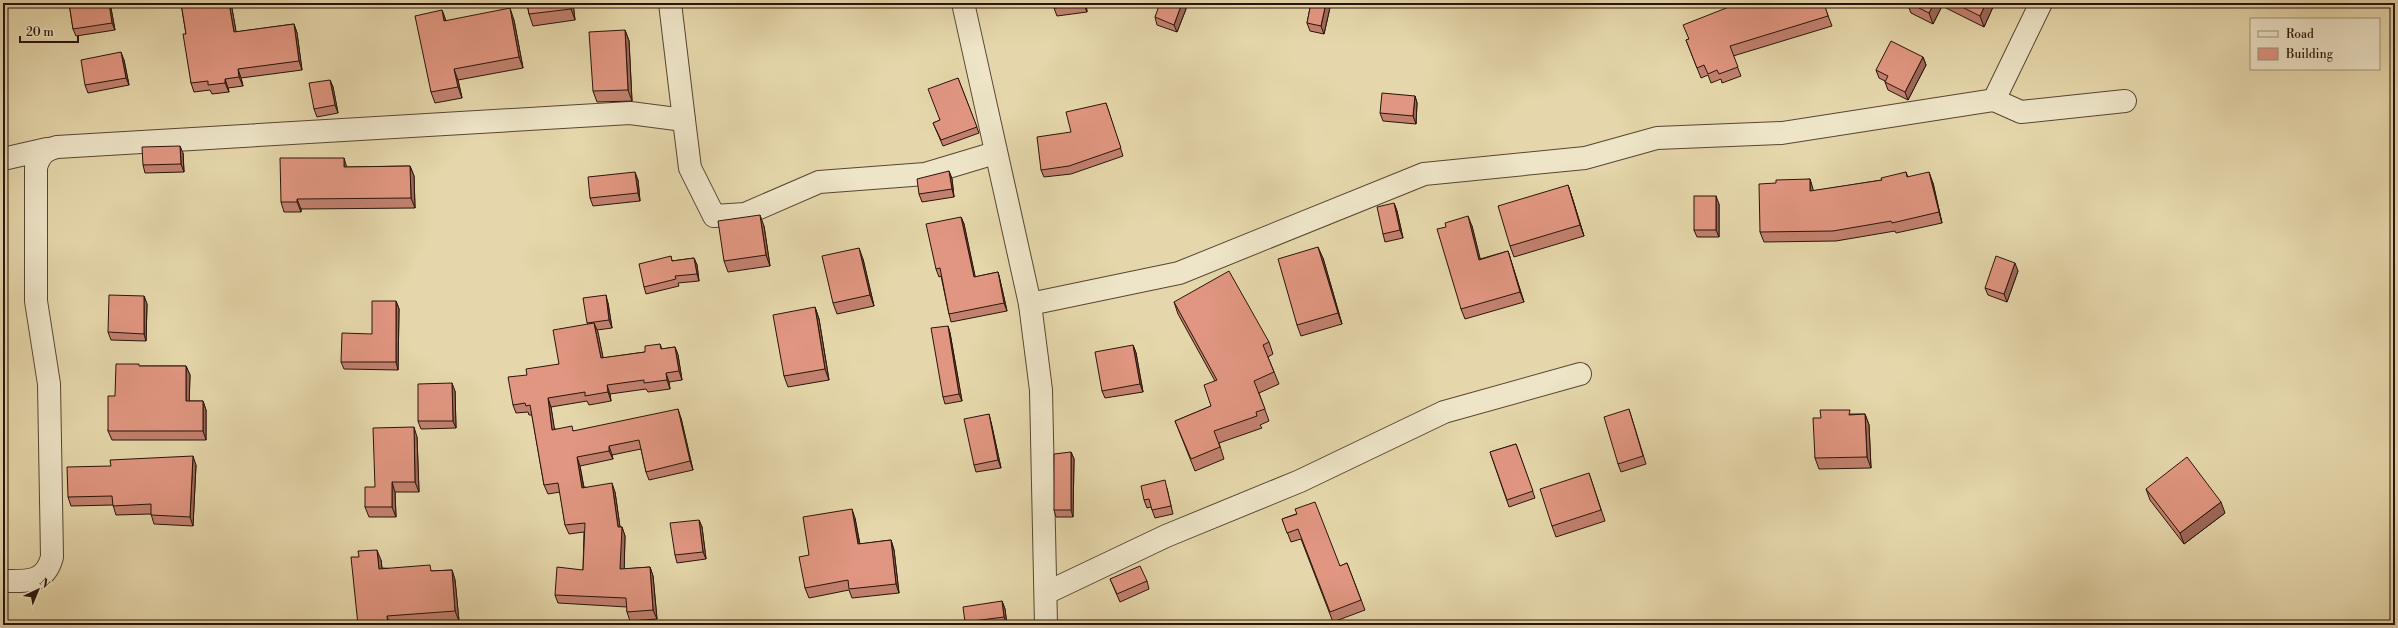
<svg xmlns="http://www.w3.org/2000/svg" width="2398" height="628" viewBox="0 0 2398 628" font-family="'Libre Bodoni',serif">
<rect width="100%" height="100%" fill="#e5d7ab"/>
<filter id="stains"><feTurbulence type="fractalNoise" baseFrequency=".005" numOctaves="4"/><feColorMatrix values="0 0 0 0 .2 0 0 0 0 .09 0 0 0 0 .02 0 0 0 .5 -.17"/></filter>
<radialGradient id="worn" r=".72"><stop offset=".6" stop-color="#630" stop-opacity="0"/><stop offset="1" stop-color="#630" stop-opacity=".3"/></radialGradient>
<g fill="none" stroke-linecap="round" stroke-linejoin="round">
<g stroke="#594532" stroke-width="24">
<g id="minor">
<path d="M670,3L684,120"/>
<path d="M963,3L1030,304L1041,390L1046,625"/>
<path d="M1994,100L2041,3"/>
<path d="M3,159L47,149"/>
<path d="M1030,304L1179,273L1424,174L1585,158L1657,138L1782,133L1994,100L2021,112L2125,101"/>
<path d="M3,581C26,581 45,584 52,557L49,384L36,301V167C40,155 44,150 57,147L630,113L684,120L690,168L714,216L745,214L819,182L925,174L995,153"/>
<path d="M1046,593L1166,536L1300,481L1444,412L1580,374"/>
</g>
</g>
<use href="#minor" stroke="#eee5c8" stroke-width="22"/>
</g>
<g fill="#c2816f" stroke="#2a1409">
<path d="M69,3H110L115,30L76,36L73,29Z"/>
<path d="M181,3H231L236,32L294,24L297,33L302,70L241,78L243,86L228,88L229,92L212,94L210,90L194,92L191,83L186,34Z"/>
<path d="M527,3H573L575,20L533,26L529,14Z"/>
<path d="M1053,3H1086L1087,12L1057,16L1054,8Z"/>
<path d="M1182,3H1184L1186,9L1177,32L1157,25L1155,17Z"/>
<path d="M1311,3H1331L1324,34L1310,31L1307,23Z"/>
<path d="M1741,3H1829L1824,5L1832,26L1733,56L1741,76L1722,83L1721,79L1711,83L1708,75L1701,78L1686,40L1689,39Z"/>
<path d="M1907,3H1992L1993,7L1984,27L1942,6L1933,24L1911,13Z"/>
<path d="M442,10L446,21L514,20L523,68L458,80L462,98L435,103L431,92Z"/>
<path d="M625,30L629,41L632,101L597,102L593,91Z"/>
<path d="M1923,57L1926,65L1908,100L1888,90L1885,82V81L1879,78L1876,70Z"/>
<path d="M124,60L129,85L88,93L85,85Z"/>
<path d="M958,78L979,133L943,146L933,123L940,120Z"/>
<path d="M330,80L333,87L338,113L317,117L314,109Z"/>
<path d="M1415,96L1417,103L1416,124L1383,121L1380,113Z"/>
<path d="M1106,103L1123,156L1071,174L1044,177L1041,170L1071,132Z"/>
<path d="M183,153L184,172L145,173L143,165Z"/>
<path d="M410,166L414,176L415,208L301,209V212H284L281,202L347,167Z"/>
<path d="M949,171L952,179L954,197L922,202L919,194Z"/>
<path d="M1906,172L1908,177L1933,183L1942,223L1896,233L1895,231L1836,241L1764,242L1760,232L1776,183L1810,179L1813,191L1882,180Z"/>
<path d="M638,180L640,201L593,206L590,198Z"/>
<path d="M1568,185L1572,197L1584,236L1514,257L1510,246Z"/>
<path d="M1394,203L1397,211L1403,238L1385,242L1383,234Z"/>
<path d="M1719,204V237H1697L1694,230Z"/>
<path d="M961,217L964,224L975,277L998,272L1000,280L1007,311L951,322L949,314L941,276L939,277L936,269Z"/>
<path d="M764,226L770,266L728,272L724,261Z"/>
<path d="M1472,226L1480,259L1508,251L1524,302L1465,319L1461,309Z"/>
<path d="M671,256L672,261L694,258L697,265L699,281L678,283L679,286L646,294L644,287Z"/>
<path d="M1323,258L1342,324L1301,336L1297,325Z"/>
<path d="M863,259L874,306L837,314L833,303Z"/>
<path d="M2018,271L2007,302L1988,295L1985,288Z"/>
<path d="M144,296L147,304L146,341L111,340L108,332Z"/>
<path d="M396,301L399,309L398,370L344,369L341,362L372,334Z"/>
<path d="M1174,302L1269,342L1273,354L1268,357L1279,384L1259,393L1269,421L1260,425L1262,428L1219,443L1224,459L1195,471L1175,421L1211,406L1215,381L1178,314Z"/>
<path d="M608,303L612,328L597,330L603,358L645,352L660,344L662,349L675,347L678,355L682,380L669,382L670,389L648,392L646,389L610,394L611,401L589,405L587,401L551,407L554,429L574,431L681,418L693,470L649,480L646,472L641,449L612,455L613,459L580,466L584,487L615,492L620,527H622L625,536L624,569L650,567L653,576L657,619L630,621L627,612V607L558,603L555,595L583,570L584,532L569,534L565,525L560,492L548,494L544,485L532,415H529L528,412L516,413L513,405L527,375L559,364L588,324L587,323Z"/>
<path d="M815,307L819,319L829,380L788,387L784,376Z"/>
<path d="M948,326L950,333L962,401L945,404L943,397Z"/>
<path d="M1133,345L1136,353L1143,392L1105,398L1102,391Z"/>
<path d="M140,366H186L190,375L189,401H203L206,410V440H112L108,431L115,396Z"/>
<path d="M455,391L456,428L421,429L418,421Z"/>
<path d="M1629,409L1646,464L1621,472L1618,464Z"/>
<path d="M1851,414H1865L1869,425L1871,468L1819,469L1815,458L1821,418Z"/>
<path d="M991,422L1001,468L976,472L974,465Z"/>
<path d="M417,437L419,492H395L396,517H369L365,507L375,487Z"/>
<path d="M1516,444L1535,498L1509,507L1490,452Z"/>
<path d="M1071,452L1074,459L1073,517H1056L1054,510Z"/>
<path d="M196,465L193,526L154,524L151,514L116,515L113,505L71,506L68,497Z"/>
<path d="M1589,473L1605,521L1556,537L1552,526Z"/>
<path d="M1167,488L1173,514L1155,518L1151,507L1147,508L1144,500Z"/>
<path d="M2146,489L2225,513L2184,544L2150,500Z"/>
<path d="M1296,514L1340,566L1347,563L1365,610L1333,622L1301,539L1291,542L1282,519Z"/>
<path d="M855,518L860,544L891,540L894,550L899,593L852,598L849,590L809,598L805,588L809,555Z"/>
<path d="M699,520L702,527L706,559L677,563L675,555Z"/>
<path d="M381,560L382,568L432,571L452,570L455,580L459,621L407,625H358Z"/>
<path d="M1110,579L1147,581L1149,589L1120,602Z"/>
<path d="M1002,601L1005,609L1007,625H966L965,622Z"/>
</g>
<g fill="#9e695a" stroke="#2a1409">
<path d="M109,3H110L115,30L112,23Z"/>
<path d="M229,3H231L238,42L234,32Z"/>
<path d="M570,3H573L575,20L571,9Z"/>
<path d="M1084,3H1086L1087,12L1084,5Z"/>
<path d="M1182,3H1184L1186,9L1177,32L1174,25Z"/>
<path d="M1326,3H1331L1324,34L1321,26Z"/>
<path d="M1934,3H1941L1942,6L1933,24L1929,13Z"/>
<path d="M1986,3H1992L1993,7L1984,27L1980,16Z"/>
<path d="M510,8L514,20L523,68L519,57Z"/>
<path d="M442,10L446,21H444Z"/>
<path d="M294,24L297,33L302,70L299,61Z"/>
<path d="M625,30L629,41L632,101L628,90Z"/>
<path d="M121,52L124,60L129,85L126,78Z"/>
<path d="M1923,57L1926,65L1908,100L1905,92Z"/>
<path d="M238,69L241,78L243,86L239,77Z"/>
<path d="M454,69L458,80L462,98L458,87Z"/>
<path d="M225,79L228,88L229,92L225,83Z"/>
<path d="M330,80L333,87L338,113L335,105Z"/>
<path d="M1415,96L1417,103L1416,124L1413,116Z"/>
<path d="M180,146L183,153L184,172L181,164Z"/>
<path d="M344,158L347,168L344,167Z"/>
<path d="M410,166L414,176L415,208L411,198Z"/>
<path d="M949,171L952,179L954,197L952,189Z"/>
<path d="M635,172L638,180L640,201L638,193Z"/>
<path d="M1929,172L1933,183L1942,223L1939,212Z"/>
<path d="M1810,179L1813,189L1814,201L1810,191Z"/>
<path d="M1568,185L1572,197L1584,236L1580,225Z"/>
<path d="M1716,196L1719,204V237L1716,230Z"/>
<path d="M297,199L301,209V212L297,202Z"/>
<path d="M1394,203L1397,211L1403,238L1400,230Z"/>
<path d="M760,215L764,226L770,266L766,255Z"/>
<path d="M1468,216L1472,226L1483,270L1479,260Z"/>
<path d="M961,217L964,224L977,285L974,277Z"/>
<path d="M1318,247L1323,258L1342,324L1338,313Z"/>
<path d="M859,248L863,259L874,306L870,295Z"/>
<path d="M1508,251L1511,261L1524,302L1520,292Z"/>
<path d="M694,258L697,265L699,281L697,274Z"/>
<path d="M2015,263L2018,271L2007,302L2004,294Z"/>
<path d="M998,272L1000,280L1007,311L1004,303Z"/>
<path d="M606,295L608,303L612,328L609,320Z"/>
<path d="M144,296L147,304L146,341L144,334Z"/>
<path d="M396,301L399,309L398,370L396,362Z"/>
<path d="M815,307L819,319L829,380L825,369Z"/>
<path d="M594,323L598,332L605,367L601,358Z"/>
<path d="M948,326L950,333L962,401L959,394Z"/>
<path d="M1133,345L1136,353L1143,392L1140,384Z"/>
<path d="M675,347L678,355L682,380L679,371Z"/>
<path d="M186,366L190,375L189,410L186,401Z"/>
<path d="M666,373L669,382L670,389L667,380Z"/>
<path d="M452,383L455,391L456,428L453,421Z"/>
<path d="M607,385L610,394L611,401L608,392Z"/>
<path d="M548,398L551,407L556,438L552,430Z"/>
<path d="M203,401L206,410V440L203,431Z"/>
<path d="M678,409L681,418L693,470L690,461Z"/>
<path d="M989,414L991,422L1001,468L998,460Z"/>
<path d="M1865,414L1869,425L1871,468L1867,457Z"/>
<path d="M414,427L417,437L419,492L415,482Z"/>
<path d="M609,446L612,455L613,459L609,451Z"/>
<path d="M1071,452L1074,459L1073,517L1071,510Z"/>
<path d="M193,456L196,465L193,526L190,517Z"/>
<path d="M577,457L580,466L585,497L582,488Z"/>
<path d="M392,482L395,492L396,517L392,507Z"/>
<path d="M612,483L615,492L621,534L622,527L625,536L624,578L620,569L618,527Z"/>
<path d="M2221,502L2225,513L2184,544L2180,533Z"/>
<path d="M852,509L855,518L861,553L858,544Z"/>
<path d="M699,520L702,527L706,559L703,552Z"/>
<path d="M891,540L894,550L899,593L896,584Z"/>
<path d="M377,550L381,560L383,579L379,569Z"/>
<path d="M650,567L653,576L657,619L653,610Z"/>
<path d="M452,570L455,580L459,621L455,611Z"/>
<path d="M1002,601L1005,609L1007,625L1004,617Z"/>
<path d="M387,616L390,625H388Z"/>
</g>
<g fill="#e19681" stroke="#2a1409">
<path d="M69,3H109L112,23L73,29Z"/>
<path d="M181,3H229L234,32L294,24L299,61L238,69L239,77L225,79V83L208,85V81L191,83L183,34H186Z"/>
<path d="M527,3H570L571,9L529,14Z"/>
<path d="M1053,3H1084V5L1054,8Z"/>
<path d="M1160,3H1182L1174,25L1155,17Z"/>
<path d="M1311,3H1326L1321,26L1307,23Z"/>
<path d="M1741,3H1824L1828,16L1730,46L1738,67L1719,74L1717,70L1708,74L1704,65L1697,68L1686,40L1689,39L1683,25L1734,5Z"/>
<path d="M1909,3H1934L1929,13Z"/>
<path d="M1954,3H1986L1980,16Z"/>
<path d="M510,8L519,57L454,69L458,87L431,92L415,16L442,10L444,21Z"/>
<path d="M625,30L628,90L593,91L589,32Z"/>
<path d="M1891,41L1923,57L1905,92L1885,82L1888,76L1876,70Z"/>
<path d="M121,52L126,78L85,85L81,60Z"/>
<path d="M958,78L977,127L941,140L933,123L940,120L928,89Z"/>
<path d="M330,80L335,105L314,109L309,83Z"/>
<path d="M1382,93L1415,96L1413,116L1380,113Z"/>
<path d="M1106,103L1121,148L1069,166L1041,170L1037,137L1071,132L1066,112Z"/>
<path d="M180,146L181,164L143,165L142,147Z"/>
<path d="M280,158H344V167L410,166L411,198L297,199V202H281Z"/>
<path d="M949,171L952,189L919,194L917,179Z"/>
<path d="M635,172L638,193L590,198L588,177Z"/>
<path d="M1906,172L1907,177L1929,172L1939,212L1892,223L1891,221L1833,231L1760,232L1759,184L1776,183V180L1810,179V191L1882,180L1881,178Z"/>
<path d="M1568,185L1580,225L1510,246L1498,206Z"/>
<rect x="1694" y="196" width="22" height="34"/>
<path d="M1394,203L1400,230L1383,234L1377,207Z"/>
<path d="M760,215L766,255L724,261L718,221Z"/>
<path d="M1468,216L1479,260L1508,251L1520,292L1461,309L1437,229L1446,227L1445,223Z"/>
<path d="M961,217L974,277L998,272L1004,303L949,314L940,268L936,269L926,224Z"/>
<path d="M1318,247L1338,313L1297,325L1278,259Z"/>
<path d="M859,248L870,295L833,303L822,256Z"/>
<path d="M671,256L672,261L694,258L697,274L675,276L676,279L644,287L639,264Z"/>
<path d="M1996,256L2015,263L2004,294L1985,288Z"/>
<path d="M1229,271L1269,342L1263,345L1274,372L1254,381L1265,409L1256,412L1257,416L1214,431L1220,447L1191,459L1175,421L1211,406L1204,385L1217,380L1174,302Z"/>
<path d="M109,295L144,296V334L108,332Z"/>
<path d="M606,295L609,320L587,323L583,298Z"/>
<path d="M372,301H396V362H341L342,333L372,334Z"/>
<path d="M815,307L825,369L784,376L773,315Z"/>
<path d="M594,323L601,358L645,352V346L660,344L661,349L675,347L679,371L666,373L667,380L644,383V380L607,385L608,392L585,396V392L548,398L552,430L572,426L573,431L678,409L690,461L646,472L639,440L609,446V451L577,457L582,488L612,483L618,527H622L620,569L650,567L653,610L627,612L626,598L555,595L557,567L583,570L585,523L565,525L558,483L544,485L530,405L526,406L525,403L513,405L508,377L527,375L526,369L559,364L553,330Z"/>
<path d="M948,326L959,394L943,397L931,328Z"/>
<path d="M1133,345L1140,384L1102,391L1095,352Z"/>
<path d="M116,364H139V366H186V401H203V431H108V396H115Z"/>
<path d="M452,383L453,421H418V384Z"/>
<path d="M1629,409L1643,456L1618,464L1604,417Z"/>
<path d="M1820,410H1850L1849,415L1865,414L1867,457L1815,458L1813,418H1821Z"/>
<path d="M989,414L998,460L974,465L964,419Z"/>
<path d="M414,427L415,482H392V507H365V487H375L373,428Z"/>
<path d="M1516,444L1533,491L1507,500L1490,452Z"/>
<path d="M1071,452V510H1054V454Z"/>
<path d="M193,456L190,517L151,515V504L113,506L112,496L68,497L67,467L111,466L110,460Z"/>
<path d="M2187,457L2221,502L2180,533L2146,489Z"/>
<path d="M1589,473L1601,510L1552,526L1540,489Z"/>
<path d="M1165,480L1171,506L1152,510L1149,499L1144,500L1141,486Z"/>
<path d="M1315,502L1340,566L1347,563L1361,600L1330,612L1298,529L1287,533L1282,519L1297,514L1295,509Z"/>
<path d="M852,509L858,544L891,540L896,584L849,589L848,580L805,588L799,557L809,555L803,517Z"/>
<path d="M699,520L703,552L675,555L670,523Z"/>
<path d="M377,550L379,569L430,565L431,571L452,570L455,611L387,616L388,625H358L351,557H359L358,551Z"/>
<path d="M1140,566L1147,581L1117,594L1110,579Z"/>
<path d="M1002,601L1004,617L965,622L963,607Z"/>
<path d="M244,621L245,625H199Z"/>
</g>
<rect width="2398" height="628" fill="none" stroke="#e5d7ab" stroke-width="16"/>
<rect x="4" y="4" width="2390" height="620" fill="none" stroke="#2a1409" stroke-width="2"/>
<rect x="8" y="8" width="2382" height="612" fill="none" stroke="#2a1409"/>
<rect x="2250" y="18" width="130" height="52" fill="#eee5c8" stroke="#a0917c"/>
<rect x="2258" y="31" width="20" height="6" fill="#eee5c8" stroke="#a0917c"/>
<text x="2286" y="38" font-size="12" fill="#2a1409">Road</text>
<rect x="2258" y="48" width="20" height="12" fill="#e19681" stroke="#a0917c"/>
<text x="2286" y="58" font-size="12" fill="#2a1409">Building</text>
<g transform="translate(38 590) rotate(44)" stroke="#eee5c8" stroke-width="3" paint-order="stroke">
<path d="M0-3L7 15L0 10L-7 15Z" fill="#2a1409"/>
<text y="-6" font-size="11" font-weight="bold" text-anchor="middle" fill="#2a1409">N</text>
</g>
<path d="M20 36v6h58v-6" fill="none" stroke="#2a1409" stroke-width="2"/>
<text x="26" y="36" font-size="12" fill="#2a1409" stroke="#eee5c8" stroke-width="3" paint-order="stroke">20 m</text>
<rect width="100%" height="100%" filter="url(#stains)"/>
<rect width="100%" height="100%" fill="url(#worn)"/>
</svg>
